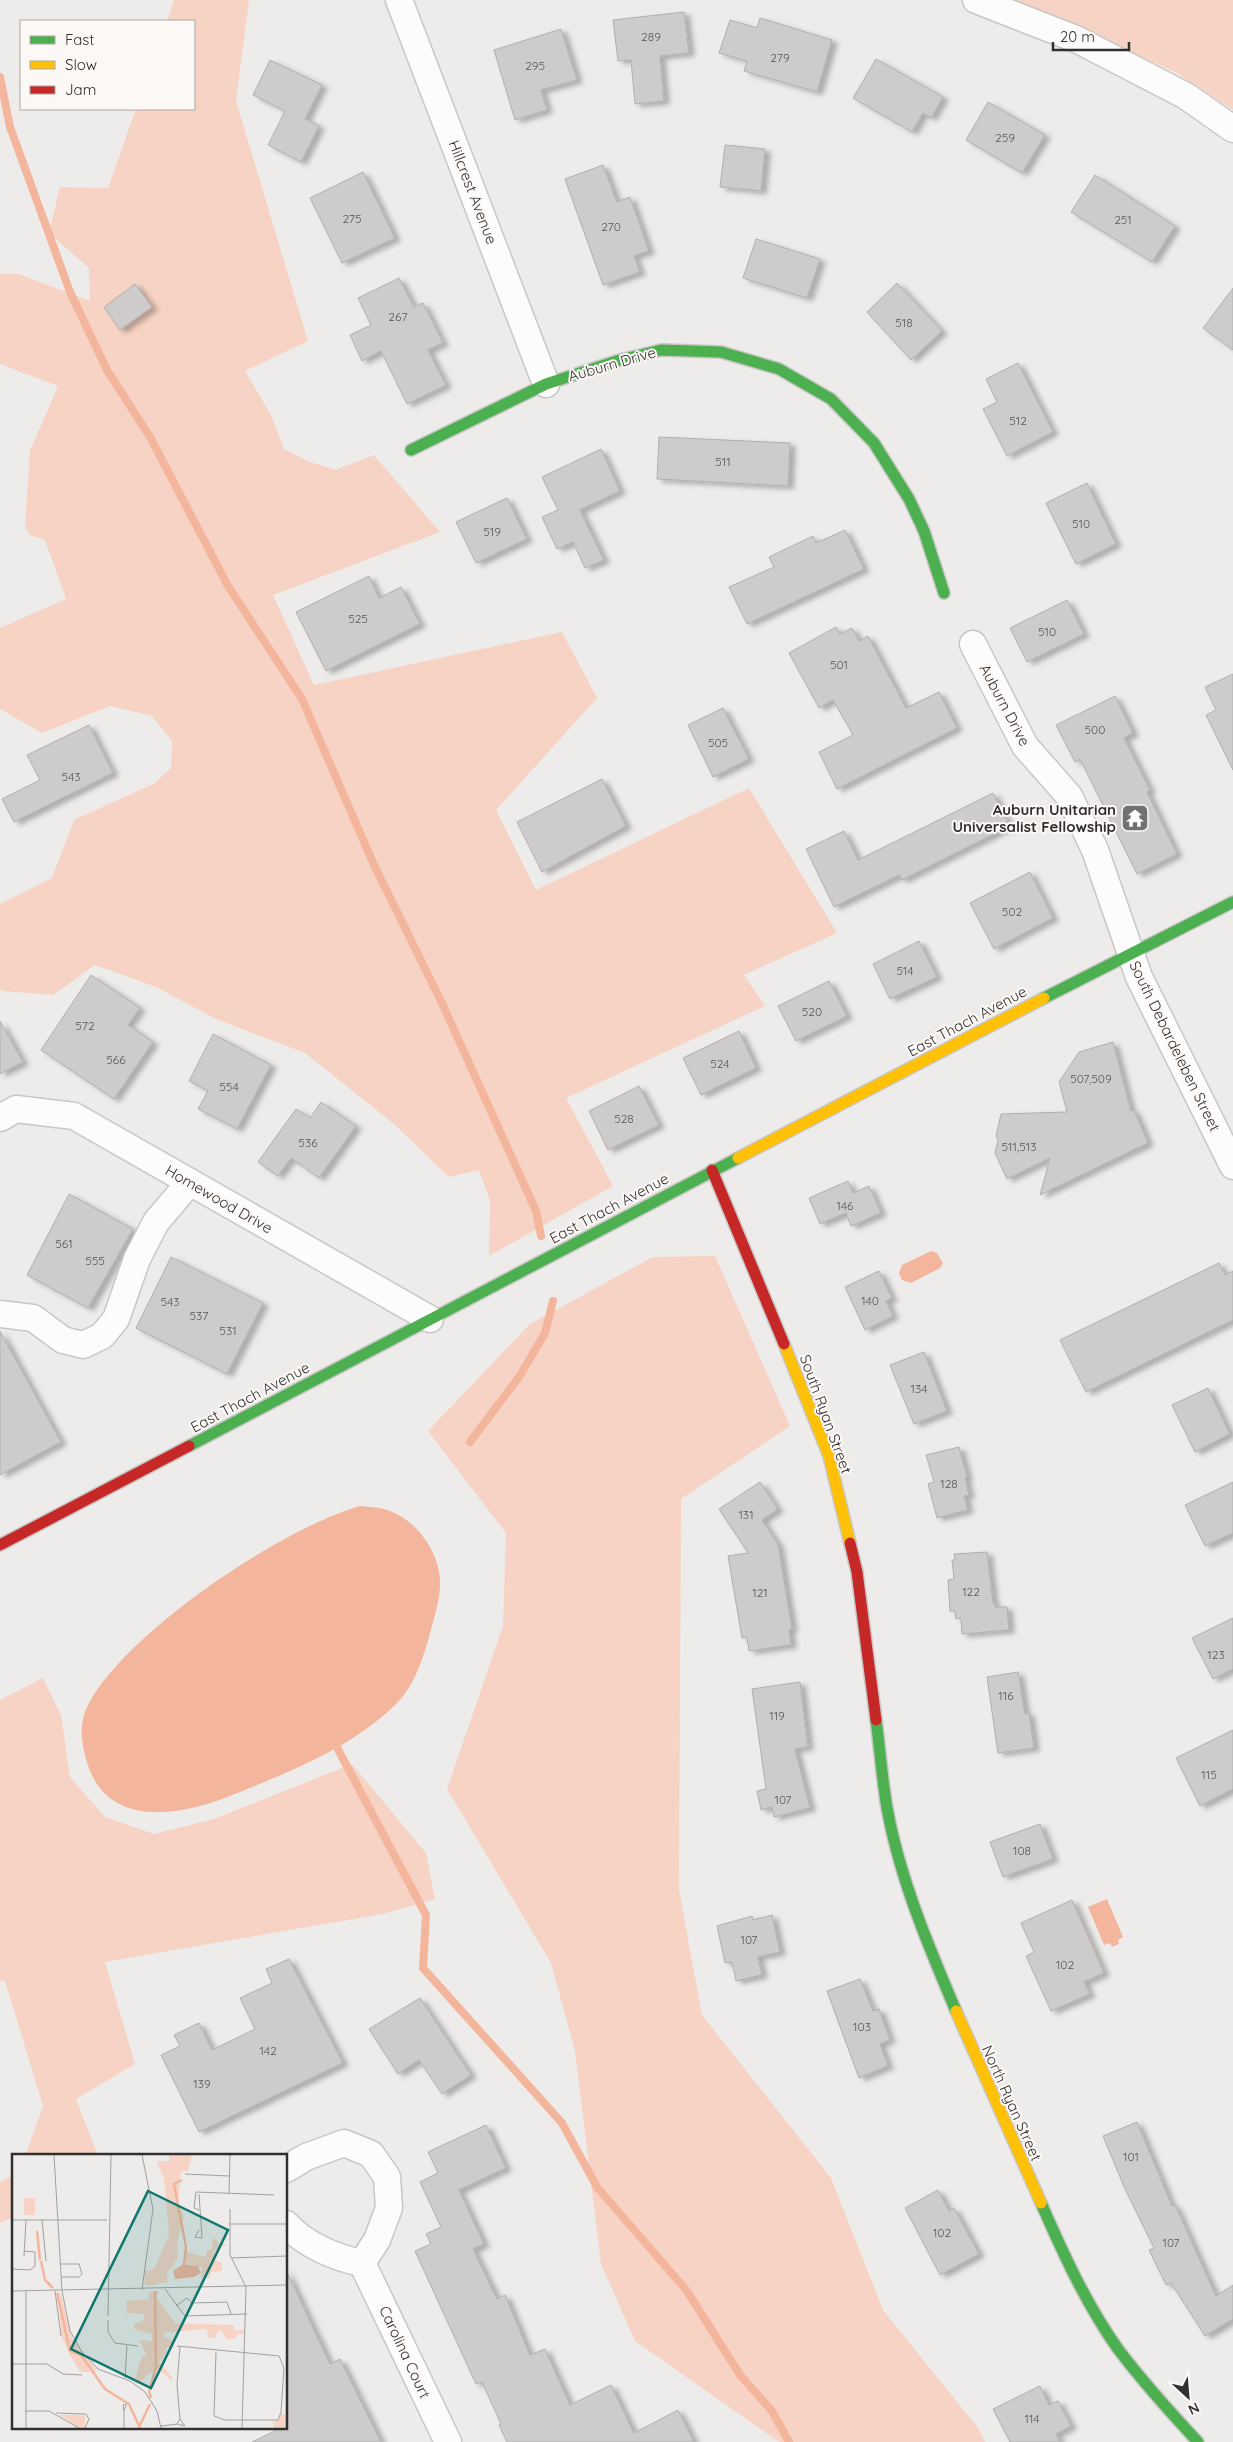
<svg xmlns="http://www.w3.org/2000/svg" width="1233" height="2442" viewBox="0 0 1233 2442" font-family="Quicksand,sans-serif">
<defs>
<filter id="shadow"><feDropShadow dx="5.5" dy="3" stdDeviation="2.5" flood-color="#0004"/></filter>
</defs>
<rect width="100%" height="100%" fill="#eeecea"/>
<g fill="#f6d3c4">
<path d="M174,0H249L236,101L308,341L245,371L271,415L284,449L310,462L336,470L374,455L440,532L273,595L314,685L562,632L597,698L496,810L536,890L749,788L837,933L744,975L765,1006L566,1098L613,1186L489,1256L490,1201L479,1170L449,1177L394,1124L305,1053L216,1019L156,987L95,965L53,995L3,991L0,989V904L52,878L74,820L155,783L171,768L172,741L152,716L110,706L42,733L0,709V628L66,599L45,540L30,535L25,526L30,451L58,386L0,364V274H19L90,301L89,268L49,233L60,187L108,188L136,109H194V21H167Z"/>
<path d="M1016,0H1233V110L1177,73Z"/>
<path d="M715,1256L790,1426L681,1499L679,1890L702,2015L831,2178L883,2310L978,2428L985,2442H779L635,2341L601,2264L575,2051L551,1963L447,1789L503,1626L506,1533L428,1431L530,1324L653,1257Z"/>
<path d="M43,1678L61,1715L70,1777L105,1817L154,1834L214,1819L352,1764L426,1853L435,1899L382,1914L105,1962L135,2064L76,2099L98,2156H25L43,2106L5,1981H0V1700Z"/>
<path d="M14,2175V2217L0,2223V2182Z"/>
</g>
<g fill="#f3b69c">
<path d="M931,1251L937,1253L943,1263L940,1268L911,1283L902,1280L899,1273L902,1265Z"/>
<path d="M360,1506C370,1507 380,1507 390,1511C419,1522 442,1556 440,1587C439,1604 433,1621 429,1637C422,1661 414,1687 395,1705C351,1748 291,1771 235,1794C182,1816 105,1831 86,1759C81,1741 79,1722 88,1705C126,1632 282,1528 360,1506Z"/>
<path d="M1107,1899L1123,1937L1118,1940L1119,1944L1112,1947L1110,1943L1104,1945L1088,1907Z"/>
</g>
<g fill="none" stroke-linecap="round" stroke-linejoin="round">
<g stroke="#f3b69c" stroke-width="8">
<path d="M0,77L10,127L70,292L107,370L150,437L228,586L302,699L374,865L441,1001L536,1211L541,1236"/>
<path d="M470,1442L519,1377L545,1333L553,1301"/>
<path d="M333,1740L426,1915L423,1968L562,2123L597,2187L687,2291L740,2375L772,2411L789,2442"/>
</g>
</g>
<g fill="#cecccb" stroke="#b0afae" filter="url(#shadow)">
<path d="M684,12L689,53L660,56L664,101L635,104L631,60L618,61L613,20Z"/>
<path d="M760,18L832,40L817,92L744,71L747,61L719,53L730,20L757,28Z"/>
<path d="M561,29L577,80L541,90L547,110L515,120L494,50Z"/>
<path d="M876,59L943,97L931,118L923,113L912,132L853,98Z"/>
<path d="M270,60L322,85L305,119L319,126L301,162L268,145L285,111L253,95Z"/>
<path d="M988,102L1045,135L1022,173L966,140Z"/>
<path d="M725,145L765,149L761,191L720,187Z"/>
<path d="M603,165L617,202L630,197L649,251L634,256L640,272L603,285L565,179Z"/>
<path d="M363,172L395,238L342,263L310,198Z"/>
<path d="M1095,175L1175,226L1152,262L1071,212Z"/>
<path d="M756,239L820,259L807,298L743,278Z"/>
<path d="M399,278L414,307L423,303L443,343L428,350L446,385L407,404L381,351L362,361L350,335L371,325L358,298Z"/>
<path d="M897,283L942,331L911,360L867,312Z"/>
<path d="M135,284L152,307L120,330L104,307Z"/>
<path d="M1233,288V350L1203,328Z"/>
<path d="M1018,363L1053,432L1007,456L983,409L997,402L986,379Z"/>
<path d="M659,437L790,443L788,486L657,479Z"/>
<path d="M601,449L620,491L580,510L604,560L585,568L573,542L557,549L542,517L558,510L542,477Z"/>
<path d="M1087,483L1116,544L1076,564L1046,503Z"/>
<path d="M507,498L527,539L476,563L456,522Z"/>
<path d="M845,530L864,569L747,624L729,587L774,567L769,557L813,536L816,543Z"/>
<path d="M369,576L379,598L401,587L420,624L326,671L296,612Z"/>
<path d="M1067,600L1084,634L1027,662L1010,628Z"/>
<path d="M836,627L840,634L852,628L859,641L868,636L906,708L939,692L957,728L837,789L819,752L853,735L833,700L819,708L789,653Z"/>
<path d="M1233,674V770L1206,715L1216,710L1205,687Z"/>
<path d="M1115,696L1133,733L1124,738L1150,790L1147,792L1177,854L1137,874L1080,759L1075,762L1056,725Z"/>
<path d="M723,708L749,759L713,777L688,725Z"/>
<path d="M89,725L113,773L14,822L2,799L40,780L27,755Z"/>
<path d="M602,779L626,826L542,872L517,822Z"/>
<path d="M993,793L1010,826L902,880L899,875L834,907L806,849L844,831L858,860Z"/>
<path d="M1030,872L1053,918L994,949L970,903Z"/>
<path d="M919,941L937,977L890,999L873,964Z"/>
<path d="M91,975L140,1008L128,1025L153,1042L114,1099L41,1050Z"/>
<path d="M829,981L847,1016L796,1041L778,1006Z"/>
<path d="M0,1021L23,1062L0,1074Z"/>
<path d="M739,1031L756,1068L701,1095L683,1058Z"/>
<path d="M213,1034L271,1065L237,1129L198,1109L208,1091L189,1081Z"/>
<path d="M1113,1042L1131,1111L1134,1110L1148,1143L1040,1195L1050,1158L1007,1179L995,1153L998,1140L996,1136L1001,1114L1067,1112L1059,1082L1079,1052Z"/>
<path d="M639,1086L659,1125L608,1150L589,1111Z"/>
<path d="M321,1102L356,1126L319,1178L291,1158L278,1176L258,1162L296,1109L310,1118Z"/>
<path d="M848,1181L853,1193L869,1186L881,1213L851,1226L846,1213L820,1224L809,1198Z"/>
<path d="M69,1194L133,1229L88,1308L27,1275Z"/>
<path d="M171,1257L263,1303L227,1374L136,1328Z"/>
<path d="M1219,1263L1225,1275L1233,1271V1320L1086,1392L1060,1340Z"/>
<path d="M879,1271L892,1298L886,1301L893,1316L865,1330L845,1287Z"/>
<path d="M0,1331L61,1442L0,1475Z"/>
<path d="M924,1352L947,1411L914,1424L890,1365Z"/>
<path d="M1208,1388L1230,1434L1195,1452L1172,1405Z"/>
<path d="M959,1447L967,1477L965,1478L969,1495L964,1496L968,1510L937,1518L928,1484L934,1482L926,1455Z"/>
<path d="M760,1482L778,1509L762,1520L778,1544L792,1629L789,1630L791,1645L749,1651L747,1637L742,1638L728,1556L748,1553L719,1509Z"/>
<path d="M1233,1482V1533L1205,1546L1185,1505Z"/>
<path d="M987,1552L993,1603H995V1607H1007L1009,1630L962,1634L961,1618L956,1619L955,1611H950L948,1580L954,1579L952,1560H955L954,1554Z"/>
<path d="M1233,1618V1669L1213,1679L1192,1638Z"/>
<path d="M1018,1672L1025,1714L1029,1713L1034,1748L998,1753L987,1677Z"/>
<path d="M800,1682L808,1747L795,1749L810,1808L774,1817L772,1807L761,1810L757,1791L766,1789L752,1689Z"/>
<path d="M1233,1730V1789L1200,1806L1176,1758Z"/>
<path d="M1040,1824L1053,1859L1003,1877L990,1842Z"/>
<path d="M1072,1900L1104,1973L1084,1982L1090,1994L1051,2011L1026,1956L1034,1952L1021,1923Z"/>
<path d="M772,1915L780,1952L758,1957L762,1975L736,1981L732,1962L725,1963L717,1926L752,1916L753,1920Z"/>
<path d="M289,1959L343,2063L199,2132L161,2055L180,2046L174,2035L199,2023L212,2050L255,2029L240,1998L272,1983L266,1969Z"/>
<path d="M860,1979L873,2011L879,2009L890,2040L880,2044L888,2066L859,2078L827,1991Z"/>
<path d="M420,1998L471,2075L442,2094L419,2060L398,2074L369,2029Z"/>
<path d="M1137,2122L1172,2206L1175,2205L1216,2296L1233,2285V2319L1205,2336L1171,2283L1166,2285L1149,2250L1154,2248L1125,2189L1103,2136Z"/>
<path d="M486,2125L506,2168L459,2190L484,2244L473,2249L497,2299L505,2295L530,2355L545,2349L570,2405L611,2385L634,2433L678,2410L694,2442H507L499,2425L501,2424L482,2382L476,2384L415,2251L431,2244L426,2234L441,2227L420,2182L438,2173L428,2152Z"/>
<path d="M938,2190L949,2211L954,2208L979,2254L940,2275L905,2208Z"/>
<path d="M286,2270L330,2364L340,2359L381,2442H252L281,2428H286Z"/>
<path d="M1040,2386L1049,2405L1058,2401L1071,2426L1056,2434L1060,2442H1010L993,2409Z"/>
</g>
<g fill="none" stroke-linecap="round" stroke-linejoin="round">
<g stroke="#c8c7c6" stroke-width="29">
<g id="street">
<path d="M399,0L546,384"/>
<path d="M976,0L1076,39L1186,96L1233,129"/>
<path d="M973,644L1025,746L1069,796L1095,850L1139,977L1233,1166"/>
<path d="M0,1118L16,1109L74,1116L430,1319"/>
<path d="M0,1314L33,1318L63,1340L83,1345L102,1336L116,1319L137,1259L156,1222L190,1182"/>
<path d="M286,2169L306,2157L344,2143L371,2154L387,2177L389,2208L377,2240L362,2263"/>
<path d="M286,2224C305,2245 336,2258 362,2263"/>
<path d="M362,2263L448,2442"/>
</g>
</g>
<g stroke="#c8c7c6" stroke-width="14">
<g id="fast">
<path d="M411,450L546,384L620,360L661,350L721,352L779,369L831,399L874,443L909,499L924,531L944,593"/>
<path d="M1044,998L1233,902"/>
<path d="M189,1446L738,1158"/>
<path d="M876,1720C880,1749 882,1779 887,1808C900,1879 928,1945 956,2011"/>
<path d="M1041,2203C1063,2253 1086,2304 1118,2349C1143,2382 1170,2412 1198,2442"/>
</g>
</g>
<g stroke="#c8c7c6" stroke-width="14">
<g id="slow">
<path d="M738,1158L1044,998"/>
<path d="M784,1344L829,1456L850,1543"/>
<path d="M956,2011L1041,2203"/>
</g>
</g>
<g stroke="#c8c7c6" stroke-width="14">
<g id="jam">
<path d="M712,1170L784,1344"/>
<path d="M850,1543L857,1572L876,1720"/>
<path d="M0,1545L189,1446"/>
</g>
</g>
<use href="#street" stroke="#fcfcfc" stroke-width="26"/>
<use href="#fast" stroke="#4caf50" stroke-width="11"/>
<use href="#slow" stroke="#ffc107" stroke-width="11"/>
<use href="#jam" stroke="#c62828" stroke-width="11"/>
</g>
<defs>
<g id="temple-square" transform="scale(1.4375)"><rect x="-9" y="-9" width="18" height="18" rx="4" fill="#737170" stroke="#fcf8f6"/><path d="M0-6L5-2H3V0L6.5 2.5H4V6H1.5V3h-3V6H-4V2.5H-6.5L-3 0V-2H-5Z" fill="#fff"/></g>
</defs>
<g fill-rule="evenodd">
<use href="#temple-square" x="1135" y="818"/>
</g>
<g text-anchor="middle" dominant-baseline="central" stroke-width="4" stroke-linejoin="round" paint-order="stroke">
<g font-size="12" fill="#585656">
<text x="651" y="36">289</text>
<text x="780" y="57">279</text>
<text x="535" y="65">295</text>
<text x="1005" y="137">259</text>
<text x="352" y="218">275</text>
<text x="1123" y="219">251</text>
<text x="611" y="226">270</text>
<text x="398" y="316">267</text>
<text x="904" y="322">518</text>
<text x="1018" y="420">512</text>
<text x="723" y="461">511</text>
<text x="1081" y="523">510</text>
<text x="492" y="531">519</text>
<text x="358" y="618">525</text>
<text x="1047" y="631">510</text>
<text x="839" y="664">501</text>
<text x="1095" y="729">500</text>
<text x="718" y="742">505</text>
<text x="71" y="776">543</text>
<text x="1012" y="911">502</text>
<text x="905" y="970">514</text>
<text x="812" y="1011">520</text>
<text x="85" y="1025">572</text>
<text x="116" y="1059">566</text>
<text x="720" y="1063">524</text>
<text x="1091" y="1078">507,509</text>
<text x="229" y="1086">554</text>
<text x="624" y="1118">528</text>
<text x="308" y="1142">536</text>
<text x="1019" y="1146">511,513</text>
<text x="845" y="1205">146</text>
<text x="64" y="1243">561</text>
<text x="95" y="1260">555</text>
<text x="870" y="1300">140</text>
<text x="170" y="1301">543</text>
<text x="199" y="1315">537</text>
<text x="228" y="1330">531</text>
<text x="919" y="1388">134</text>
<text x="949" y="1483">128</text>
<text x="746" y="1514">131</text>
<text x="971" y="1591">122</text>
<text x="760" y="1592">121</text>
<text x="1216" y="1654">123</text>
<text x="1006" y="1695">116</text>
<text x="777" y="1715">119</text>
<text x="1209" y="1774">115</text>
<text x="783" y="1799">107</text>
<text x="1022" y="1850">108</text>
<text x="749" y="1939">107</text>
<text x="1065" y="1964">102</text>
<text x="862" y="2026">103</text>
<text x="268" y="2050">142</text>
<text x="202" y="2083">139</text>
<text x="1131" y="2156">101</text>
<text x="942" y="2232">102</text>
<text x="1171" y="2242">107</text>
<text x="1032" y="2418">114</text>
</g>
<g font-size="15" fill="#312f2f" stroke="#fcf8f6">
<text transform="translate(473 192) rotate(69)">Hillcrest Avenue</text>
<text transform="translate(612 364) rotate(-16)">Auburn Drive</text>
<text transform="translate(1005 705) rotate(62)">Auburn Drive</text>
<text transform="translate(967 1021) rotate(-28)">East Thach Avenue</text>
<text transform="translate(1175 1046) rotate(64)">South Debardeleben Street</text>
<text transform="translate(219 1199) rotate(30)">Homewood Drive</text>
<text transform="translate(609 1208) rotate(-28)">East Thach Avenue</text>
<text transform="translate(250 1397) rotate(-28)">East Thach Avenue</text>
<text transform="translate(826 1414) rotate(70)">South Ryan Street</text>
<text transform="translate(1012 2103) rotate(66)">North Ryan Street</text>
<text transform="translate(405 2352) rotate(65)">Carolina Court</text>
</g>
<g font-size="15" font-weight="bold" fill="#312f2f" stroke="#fcf8f6" text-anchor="end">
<text x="1116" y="809">Auburn Unitarian<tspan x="1116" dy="17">Universalist Fellowship</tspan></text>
</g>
</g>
<g transform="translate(12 2154)">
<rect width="275" height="275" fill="#eeecea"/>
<path d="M157,1H180L176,17L169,18L166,51L172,62L165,89L166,104L155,119L156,128L136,132L132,130L133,117L142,115L157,81L152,25L145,7H157ZM12,44H23V61H12ZM201,83L208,90H216L203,96L201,105L210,109V117L199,118L198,124H189L190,113L172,109L171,97L194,103L195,96L200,95ZM147,137L145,143L163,169L221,171L222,176H233V181L227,179L222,185H214L210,176L205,178L204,183L197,184L194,175L152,179V183L159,185L163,194L154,193V199L147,208L161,224L159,226L143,212L141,220L138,219L126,230L122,228L130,202H135L127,186L140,187V180L122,175V170L132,166V160L115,159L114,147L137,145V138ZM45,138L49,140L60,184L84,215L83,218H68L58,201L50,183ZM269,259L275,262V274H263L260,268L266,266ZM47,261H73V274H68Z" fill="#f6d3c4"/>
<path d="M171,110L186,112L189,119L182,123L163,125L161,117Z" fill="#f3b69c"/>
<path fill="none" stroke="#f3b69c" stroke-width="2.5" d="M170,26L162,30L174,93L172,111M25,77L28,106M29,107L33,126L41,134M45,139L58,197L69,201L93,235L117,250L128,274M139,244L137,238L144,213L143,137M127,273L138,250"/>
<path fill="none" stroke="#a2a09f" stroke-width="1" d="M42,1L50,137L58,177L70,198L86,215L118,227L133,238L145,257L149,274M173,20L217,22M217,40L218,1M218,55V101L234,133L230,274M187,56L182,54L184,38L262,41M0,66H95M30,66L34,107M217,70H275M187,76L183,83L190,84L187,40M12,102L14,66M219,104L275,102M49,110H67L70,120L67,123H50M0,115L18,116L23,112V98L12,97M153,135L173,162L235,160M130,136L141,55L130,1M0,137L275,131M43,137L49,182M164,152L175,144L180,149L215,148L219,160M96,162L99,1M96,166V178L103,189L126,192M165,192L267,202L272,214L269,258L266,266H213L202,262L204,198M0,210H35L51,220L70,221M113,224L115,192M114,250V252L112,257L111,251ZM13,257H37L67,274M44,259L74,260L77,265L73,274M165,270L173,272L168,265M149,272L165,270L168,265L165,231L168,192M14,274V137M112,274V257"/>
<path fill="#0f766e" fill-opacity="0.15" stroke="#0f766e" stroke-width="2.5" d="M136,37L216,76L139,234L59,195Z"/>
<rect width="275" height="275" fill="none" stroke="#312f2f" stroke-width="2.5"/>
</g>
<rect x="20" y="20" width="175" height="90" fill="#fcf8f6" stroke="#aba8a6"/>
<rect x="30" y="36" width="25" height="8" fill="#4caf50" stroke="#aba8a6"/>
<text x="65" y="45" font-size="15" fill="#312f2f">Fast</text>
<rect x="30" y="61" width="25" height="8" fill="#ffc107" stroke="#aba8a6"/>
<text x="65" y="70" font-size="15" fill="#312f2f">Slow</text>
<rect x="30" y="86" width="25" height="8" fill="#c62828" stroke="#aba8a6"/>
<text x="65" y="95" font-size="15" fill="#312f2f">Jam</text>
<g transform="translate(1188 2397) rotate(154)" stroke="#fcf8f6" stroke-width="4" paint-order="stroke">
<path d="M0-4L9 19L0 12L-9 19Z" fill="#312f2f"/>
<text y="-8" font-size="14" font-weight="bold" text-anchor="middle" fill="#312f2f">N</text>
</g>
<path d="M1053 42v8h76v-8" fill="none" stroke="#312f2f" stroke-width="2.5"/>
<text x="1060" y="42" font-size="15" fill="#312f2f" stroke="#fcf8f6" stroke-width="4" paint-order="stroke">20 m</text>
</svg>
